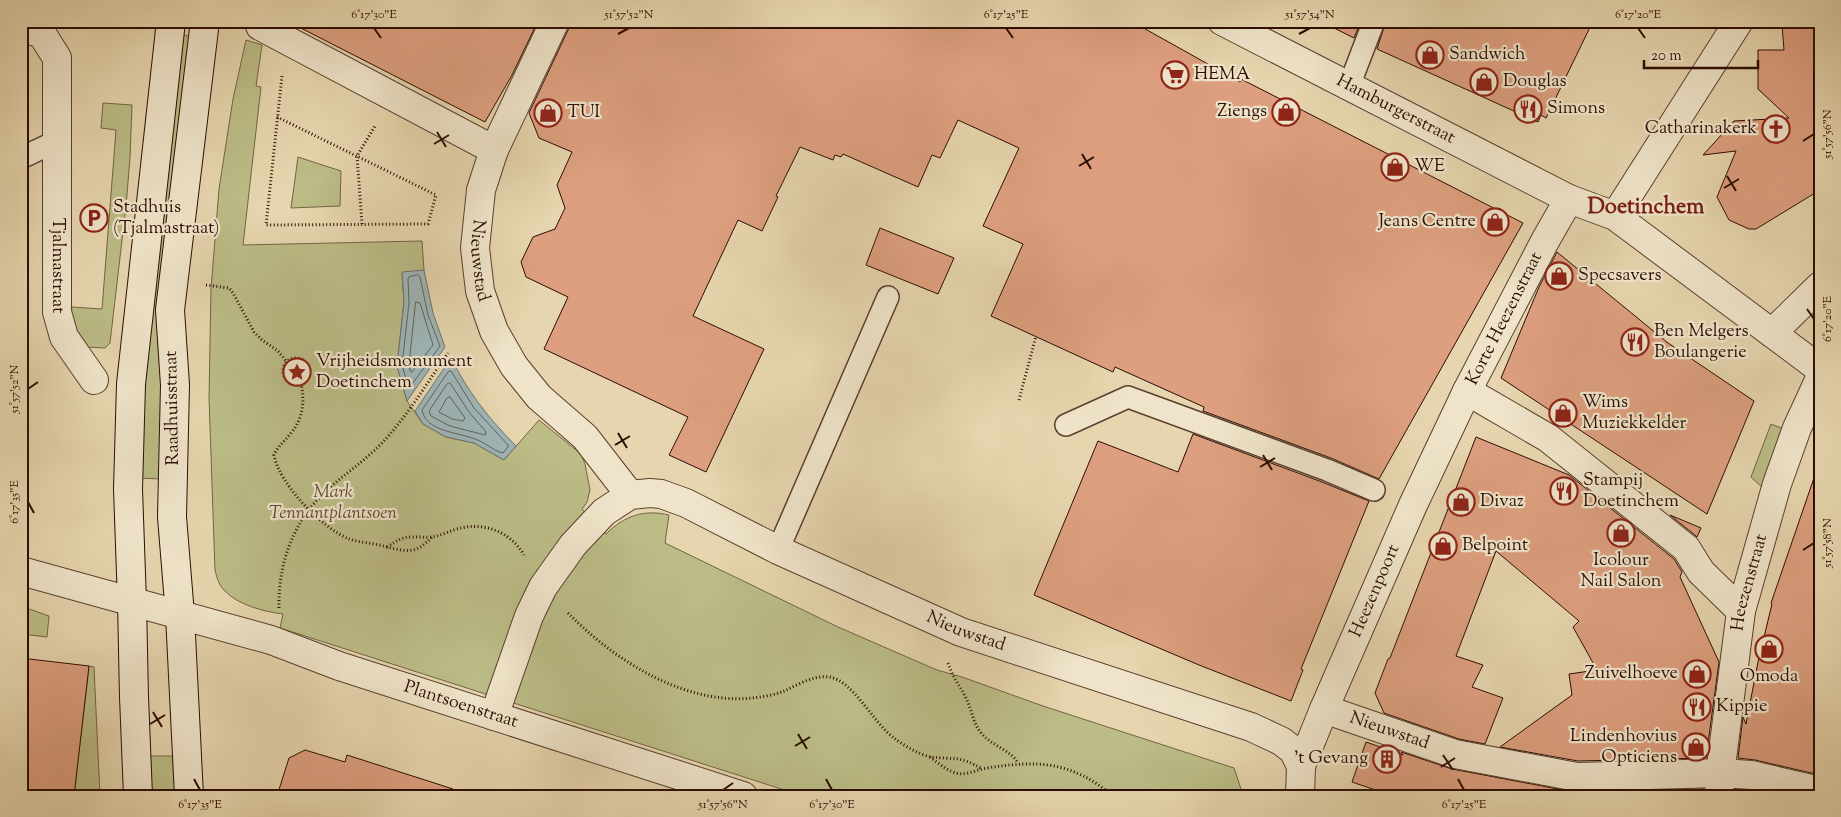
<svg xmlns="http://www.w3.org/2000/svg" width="1841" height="817" viewBox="0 0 1841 817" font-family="'Sorts Mill Goudy',serif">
<rect width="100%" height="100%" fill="#e6d5ae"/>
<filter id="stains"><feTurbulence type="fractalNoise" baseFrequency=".004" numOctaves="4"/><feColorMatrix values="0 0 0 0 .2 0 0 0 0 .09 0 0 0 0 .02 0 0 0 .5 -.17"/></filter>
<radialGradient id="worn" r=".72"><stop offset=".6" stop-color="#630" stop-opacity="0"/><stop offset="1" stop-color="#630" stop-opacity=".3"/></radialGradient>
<g fill="#bbbc86" stroke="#746444">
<path d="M180,33L190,37L162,479L138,478L137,453Z"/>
<path d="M246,40L262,45L256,86L261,87L243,245L422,241L424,270L402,273L404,302L397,366L407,401L423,424L446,437L474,443L504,460L539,420L581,454L585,464L590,490L587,502L582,509L606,534C624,516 644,509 669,515L665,543L838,627L937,670L962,677L1043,706L1234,768L1241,789L1240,796H803L280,628L283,614C265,612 238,605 225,591C219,586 217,578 215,570L209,398L211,289L219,189L233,99Z"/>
<path d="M103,103L132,105L130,158L126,206L110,343L105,348L83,347L69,325L72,307L102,309L116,130L101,128Z"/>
<path d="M298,157L341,171L340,206L291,208Z"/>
<path d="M1771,424L1781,428L1784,440L1765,490L1751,477Z"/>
<path d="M21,606L49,616L47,637L21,634Z"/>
<path d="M89,666L94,667L100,796H74Z"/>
<path d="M150,756H176L179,796H147Z"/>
</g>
<g fill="#9db5b7" stroke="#70726f">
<path d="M424,270L433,313L445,347L407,401L397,366L404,302L402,272Z"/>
<path d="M451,358C468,392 489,419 516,446L504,460L474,443L446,437L423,424L415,411Z"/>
</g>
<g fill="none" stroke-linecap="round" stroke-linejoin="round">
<g stroke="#64615d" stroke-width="1">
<path d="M418,275L420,277L428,315L440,346L410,387L408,385L402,365L409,303L408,279L409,277Z"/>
<path d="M416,302L420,303L433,345L412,372L410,371L409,365Z"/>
<path d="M451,371L474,408L508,445V447L503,453C493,451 485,442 475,439C458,432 426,432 422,410L448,372Z"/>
<path d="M450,383L469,412L486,432L485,435L450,426L431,416L429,411L447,384Z"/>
<path d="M450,397L465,418L463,421L452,419L439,412L447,398Z"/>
</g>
</g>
<g fill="#dd9f7f" stroke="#2c0d03">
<path d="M287,21H538L512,75L485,122Z"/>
<path d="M570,21H1131L1240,82L1241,79L1523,223L1379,479L1331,458L1203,411L1204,407L1115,367L1113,372L991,316L1023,244L983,226L1019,148L958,120L940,158L932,155L918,187L843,154L841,157L835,155L833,160L800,147L776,196L778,197L762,231L738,220L693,316L764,349L706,472L669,455L688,417L544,349L568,297L526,277L521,262L533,237L555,229L565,208L557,185L572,152L539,138L529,113L569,28Z"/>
<path d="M1320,21H1361L1354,38Z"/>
<path d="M1386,21H1593L1546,118L1541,115L1538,122L1377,49Z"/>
<path d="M1820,23V190L1756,229H1749L1729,220L1717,197L1736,151L1703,155L1734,121L1789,118L1758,89V50H1784L1782,25Z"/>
<path d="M880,228L954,258L938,294L866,265Z"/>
<path d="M1557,252L1668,343L1754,401L1707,514L1501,378L1539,287Z"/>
<path d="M1193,434L1322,482L1369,501L1301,669L1303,670L1291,701L1199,665L1034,595L1098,441L1178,472Z"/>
<path d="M1476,437L1569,475L1674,559L1682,572L1680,577L1719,662L1706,758L1578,761L1500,747L1572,695L1569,674L1597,670L1573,627L1579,621L1496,551L1456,656L1483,665L1472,687L1503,698L1485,744L1459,739L1384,713L1375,693L1388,659L1390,658Z"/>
<path d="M1815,475L1820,476V775L1755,760L1738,758L1743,717L1746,724L1758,662L1772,604L1771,603Z"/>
<path d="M1670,515L1701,528L1697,537L1696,536Z"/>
<path d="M21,658L89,666L74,796H21Z"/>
<path d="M1366,742L1403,755L1401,752L1452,769L1574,792L1704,789V796H1393L1352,782Z"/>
<path d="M305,750L345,762L347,755L453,789L452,796H277L289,758Z"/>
<path d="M1735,790L1749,791L1771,796H1735Z"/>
</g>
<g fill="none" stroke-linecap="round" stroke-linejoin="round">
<g stroke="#5a3f2e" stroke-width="24">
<g id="lane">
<path d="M1349,86L1374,21"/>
<path d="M21,158L57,141"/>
<path d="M1066,425L1128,397L1327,470L1374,490"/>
<path d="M778,550L888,297"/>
</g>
</g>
<g stroke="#5a3f2e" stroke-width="30">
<g id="street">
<path id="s1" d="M1222,21L1569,199L1615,216L1820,369"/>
<path id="s2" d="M260,26L494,150L481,190L475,248L480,291L494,331L514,366L539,397L585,437L630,495"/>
<path id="s3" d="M21,27L42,34L57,58V312L64,337L94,380"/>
<path d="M494,150L555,21"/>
<path d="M1569,199L1545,241L1467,391L1548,438L1686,548L1701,572L1741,611"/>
<path d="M1615,216L1739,21"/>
<path d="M1772,333L1820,286"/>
<path id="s4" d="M21,571L271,640L339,666L743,796"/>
<path id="s5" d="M1324,709L1455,754L1577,777L1721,773L1751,775L1820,791"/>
<path id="s6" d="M494,716L529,616L543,587L573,545L604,512L630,495L650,493L661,494L686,503L778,550L961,632L1251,727L1281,741L1293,750L1301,766"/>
<path id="s7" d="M1300,796L1301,766L1324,709L1413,505L1467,391"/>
<path id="s8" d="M1719,796L1722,759L1741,611L1777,484L1797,428L1820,378"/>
</g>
</g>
<g stroke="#2c0d03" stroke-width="30">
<g id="secondary">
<path d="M138,796L134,697L132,602L128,489L131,384L171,21"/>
<path d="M189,796L180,615L172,517L175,385L170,310L205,21"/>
</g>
</g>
<g stroke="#2c0d03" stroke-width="3" stroke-dasharray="1 2.5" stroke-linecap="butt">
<path d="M277,117L436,195L428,224L266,225L282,76"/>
<path d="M362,224L357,156L375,126"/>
<path d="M206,285L229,288L233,293L254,332L262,340L278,351L287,362"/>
<circle cx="296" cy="371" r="13"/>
<path d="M301,383C305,401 303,419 291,433C285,441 278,446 274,455C279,484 322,528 349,539C361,543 374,543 387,547C408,552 416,554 432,537"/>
<path d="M1019,400L1036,336"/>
<path d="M387,547C408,533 408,538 431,537C441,536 451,530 461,528C486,522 511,533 524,555"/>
<path d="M279,608C278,562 294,520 328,489C346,473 366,460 383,442C408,415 427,383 448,353"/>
<path d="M568,613C614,660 684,705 752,698C762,697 773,695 782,692C796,686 812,675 829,677C853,680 874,724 894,738C903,745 920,755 931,757C955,760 959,755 982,769"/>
<path d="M948,663C952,676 960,686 966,698C972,710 973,724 982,734C992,746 1011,750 1018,763"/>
<path d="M930,757C937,762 945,769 953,772C964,777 975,770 987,768C1038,760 1071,761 1113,796"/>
</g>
<use href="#lane" stroke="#efe4ca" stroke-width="21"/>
<use href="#street" stroke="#efe4ca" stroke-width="28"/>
<use href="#secondary" stroke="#efe4ca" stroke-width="28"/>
</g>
<path fill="none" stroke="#2c0d03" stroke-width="2" d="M374,28L381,38M1006,28L1013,38M1638,28L1645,38M618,34L629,28M1299,34L1310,28M437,132L446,147M1803,141L1814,134M434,144L449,135M1082,154L1091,169M1079,166L1094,157M1727,176L1736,191M1724,188L1739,179M1807,309L1814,319M28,389L38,382M618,433L627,448M615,445L630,436M1263,455L1272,470M1260,467L1275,458M28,502L34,513M1803,550L1814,543M153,712L162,727M150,724L165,715M798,734L807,749M795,746L810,737M1443,755L1453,770M1441,767L1455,758M194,779L200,790M826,779L832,790M1458,779L1464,790M723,790L733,783"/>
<defs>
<g id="shop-ring" transform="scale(1.4375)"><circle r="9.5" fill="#efe4ca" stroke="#8f2418" stroke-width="1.5"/><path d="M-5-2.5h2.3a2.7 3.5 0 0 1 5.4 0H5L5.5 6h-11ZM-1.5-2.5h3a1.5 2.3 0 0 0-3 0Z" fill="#8f2418"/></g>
<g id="supermarket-ring" transform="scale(1.4375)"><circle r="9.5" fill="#efe4ca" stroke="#8f2418" stroke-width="1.5"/><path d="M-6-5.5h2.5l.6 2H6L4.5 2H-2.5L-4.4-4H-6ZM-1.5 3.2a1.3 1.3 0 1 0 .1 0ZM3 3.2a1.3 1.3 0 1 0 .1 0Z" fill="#8f2418"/></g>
<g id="restaurant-ring" transform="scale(1.4375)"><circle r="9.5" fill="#efe4ca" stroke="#8f2418" stroke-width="1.5"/><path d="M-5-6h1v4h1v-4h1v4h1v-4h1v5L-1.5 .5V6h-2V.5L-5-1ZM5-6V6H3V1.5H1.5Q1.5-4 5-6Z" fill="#8f2418"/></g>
<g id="church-ring" transform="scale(1.4375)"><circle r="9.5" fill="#efe4ca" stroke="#8f2418" stroke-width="1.5"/><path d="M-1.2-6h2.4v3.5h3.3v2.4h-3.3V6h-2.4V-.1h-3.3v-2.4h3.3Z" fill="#8f2418"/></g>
<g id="parking-ring" transform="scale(1.4375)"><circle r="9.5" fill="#efe4ca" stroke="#8f2418" stroke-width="1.5"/><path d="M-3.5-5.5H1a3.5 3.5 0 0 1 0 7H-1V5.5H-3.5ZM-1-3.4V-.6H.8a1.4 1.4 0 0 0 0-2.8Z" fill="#8f2418"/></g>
<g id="sight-ring" transform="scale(1.4375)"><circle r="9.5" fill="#efe4ca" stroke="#8f2418" stroke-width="1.5"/><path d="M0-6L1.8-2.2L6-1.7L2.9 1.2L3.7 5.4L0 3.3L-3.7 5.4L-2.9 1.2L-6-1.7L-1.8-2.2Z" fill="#8f2418"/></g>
<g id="building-ring" transform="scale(1.4375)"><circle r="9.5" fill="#efe4ca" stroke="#8f2418" stroke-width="1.5"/><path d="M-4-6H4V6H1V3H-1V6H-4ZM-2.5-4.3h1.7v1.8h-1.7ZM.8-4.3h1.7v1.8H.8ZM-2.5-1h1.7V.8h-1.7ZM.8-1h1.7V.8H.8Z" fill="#8f2418"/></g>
</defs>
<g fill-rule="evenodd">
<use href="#shop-ring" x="1430" y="55"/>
<use href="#supermarket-ring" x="1175" y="75"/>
<use href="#shop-ring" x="1484" y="82"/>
<use href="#restaurant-ring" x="1528" y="109"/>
<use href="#shop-ring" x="1286" y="112"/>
<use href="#shop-ring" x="548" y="113"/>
<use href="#church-ring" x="1776" y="129"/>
<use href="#shop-ring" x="1395" y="167"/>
<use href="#parking-ring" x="94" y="218"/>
<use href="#shop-ring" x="1495" y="222"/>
<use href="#shop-ring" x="1559" y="276"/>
<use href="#restaurant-ring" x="1635" y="342"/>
<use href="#sight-ring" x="297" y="372"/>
<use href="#shop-ring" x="1563" y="413"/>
<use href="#restaurant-ring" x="1564" y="491"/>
<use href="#shop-ring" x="1461" y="502"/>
<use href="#shop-ring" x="1621" y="533"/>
<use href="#shop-ring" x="1443" y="546"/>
<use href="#shop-ring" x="1769" y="649"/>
<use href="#shop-ring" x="1697" y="674"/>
<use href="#restaurant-ring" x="1697" y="707"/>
<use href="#shop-ring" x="1696" y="747"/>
<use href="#building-ring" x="1387" y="759"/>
</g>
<g text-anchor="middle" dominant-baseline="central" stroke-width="4.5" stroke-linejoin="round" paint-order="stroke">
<g font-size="18" fill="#2c0d03" stroke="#efe4ca" text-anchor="start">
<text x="1449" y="55">Sandwich</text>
<text x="1194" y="75">HEMA</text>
<text x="1503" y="82">Douglas</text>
<text x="1547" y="109">Simons</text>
<text x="1267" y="112" text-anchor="end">Ziengs</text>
<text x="567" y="113">TUI</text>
<text x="1757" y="129" text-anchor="end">Catharinakerk</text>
<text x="1414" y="167">WE</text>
<text x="113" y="208">Stadhuis<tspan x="113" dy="21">(Tjalmastraat)</tspan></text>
<text x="1476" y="222" text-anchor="end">Jeans Centre</text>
<text x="1578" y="276">Specsavers</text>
<text x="1654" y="332">Ben Melgers<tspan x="1654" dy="21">Boulangerie</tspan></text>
<text x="316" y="362">Vrijheidsmonument<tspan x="316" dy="21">Doetinchem</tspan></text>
<text x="1582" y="403">Wims<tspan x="1582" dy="21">Muziekkelder</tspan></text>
<text x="1583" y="481">Stampij<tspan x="1583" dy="21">Doetinchem</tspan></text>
<text x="1480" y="502">Divaz</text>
<text x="1462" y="546">Belpoint</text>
<text x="1621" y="561" text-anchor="middle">Icolour<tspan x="1621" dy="21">Nail Salon</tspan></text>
<text x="1678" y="674" text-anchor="end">Zuivelhoeve</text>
<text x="1769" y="677" text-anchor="middle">Omoda</text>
<text x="1716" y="707">Kippie</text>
<text x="1677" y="737" text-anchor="end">Lindenhovius<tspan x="1677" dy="21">Opticiens</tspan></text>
<text x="1368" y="759" text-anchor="end">'t Gevang</text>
</g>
<g font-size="18" fill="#2c0d03" stroke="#efe4ca">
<text stroke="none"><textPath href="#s1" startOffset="195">Hamburgerstraat</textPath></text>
<text stroke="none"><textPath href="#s2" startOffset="378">Nieuwstad</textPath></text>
<text stroke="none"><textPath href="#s3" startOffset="258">Tjalmastraat</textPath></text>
<text transform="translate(1505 319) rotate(-63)">Korte Heezenstraat</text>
<text transform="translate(173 408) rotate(-91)">Raadhuisstraat</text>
<text stroke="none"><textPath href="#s8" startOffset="216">Heezenstraat</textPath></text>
<text stroke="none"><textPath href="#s7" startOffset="220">Heezenpoort</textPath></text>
<text stroke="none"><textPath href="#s6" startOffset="632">Nieuwstad</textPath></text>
<text stroke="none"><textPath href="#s4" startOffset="460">Plantsoenstraat</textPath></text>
<text stroke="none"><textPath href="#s5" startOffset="69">Nieuwstad</textPath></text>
</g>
<g font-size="18" font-style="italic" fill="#5e4a31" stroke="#efe4ca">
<text x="333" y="493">Mark<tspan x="333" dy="21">Tennantplantsoen</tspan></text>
</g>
<g font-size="22" font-weight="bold" fill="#7a1f14" stroke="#efe4ca">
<text x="1646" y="208">Doetinchem</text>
</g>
</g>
<rect width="1841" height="817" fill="none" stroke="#e6d5ae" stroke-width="55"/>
<path d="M1644 60v8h114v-8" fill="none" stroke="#2c0d03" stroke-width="2.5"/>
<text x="1651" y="60" font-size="15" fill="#2c0d03" stroke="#efe4ca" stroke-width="4" paint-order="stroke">20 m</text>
<rect x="28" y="28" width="1786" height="762" fill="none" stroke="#2c0d03" stroke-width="2"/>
<g font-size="12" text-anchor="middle" fill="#2c0d03">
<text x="374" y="18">6°17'30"E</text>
<text x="629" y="18">51°57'52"N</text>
<text x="1006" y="18">6°17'25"E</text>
<text x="1310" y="18">51°57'54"N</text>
<text x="1638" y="18">6°17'20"E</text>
<text transform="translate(1827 134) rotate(-90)" y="4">51°57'56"N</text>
<text transform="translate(1827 319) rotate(-90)" y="4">6°17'20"E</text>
<text transform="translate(14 389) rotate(-90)" y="4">51°57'52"N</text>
<text transform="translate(14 502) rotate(-90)" y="4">6°17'35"E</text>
<text transform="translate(1827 543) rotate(-90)" y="4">51°57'58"N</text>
<text x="200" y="808">6°17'35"E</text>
<text x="723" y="808">51°57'56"N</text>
<text x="832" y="808">6°17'30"E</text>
<text x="1464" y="808">6°17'25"E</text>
</g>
<rect width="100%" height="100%" filter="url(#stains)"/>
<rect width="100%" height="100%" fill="url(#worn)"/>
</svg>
